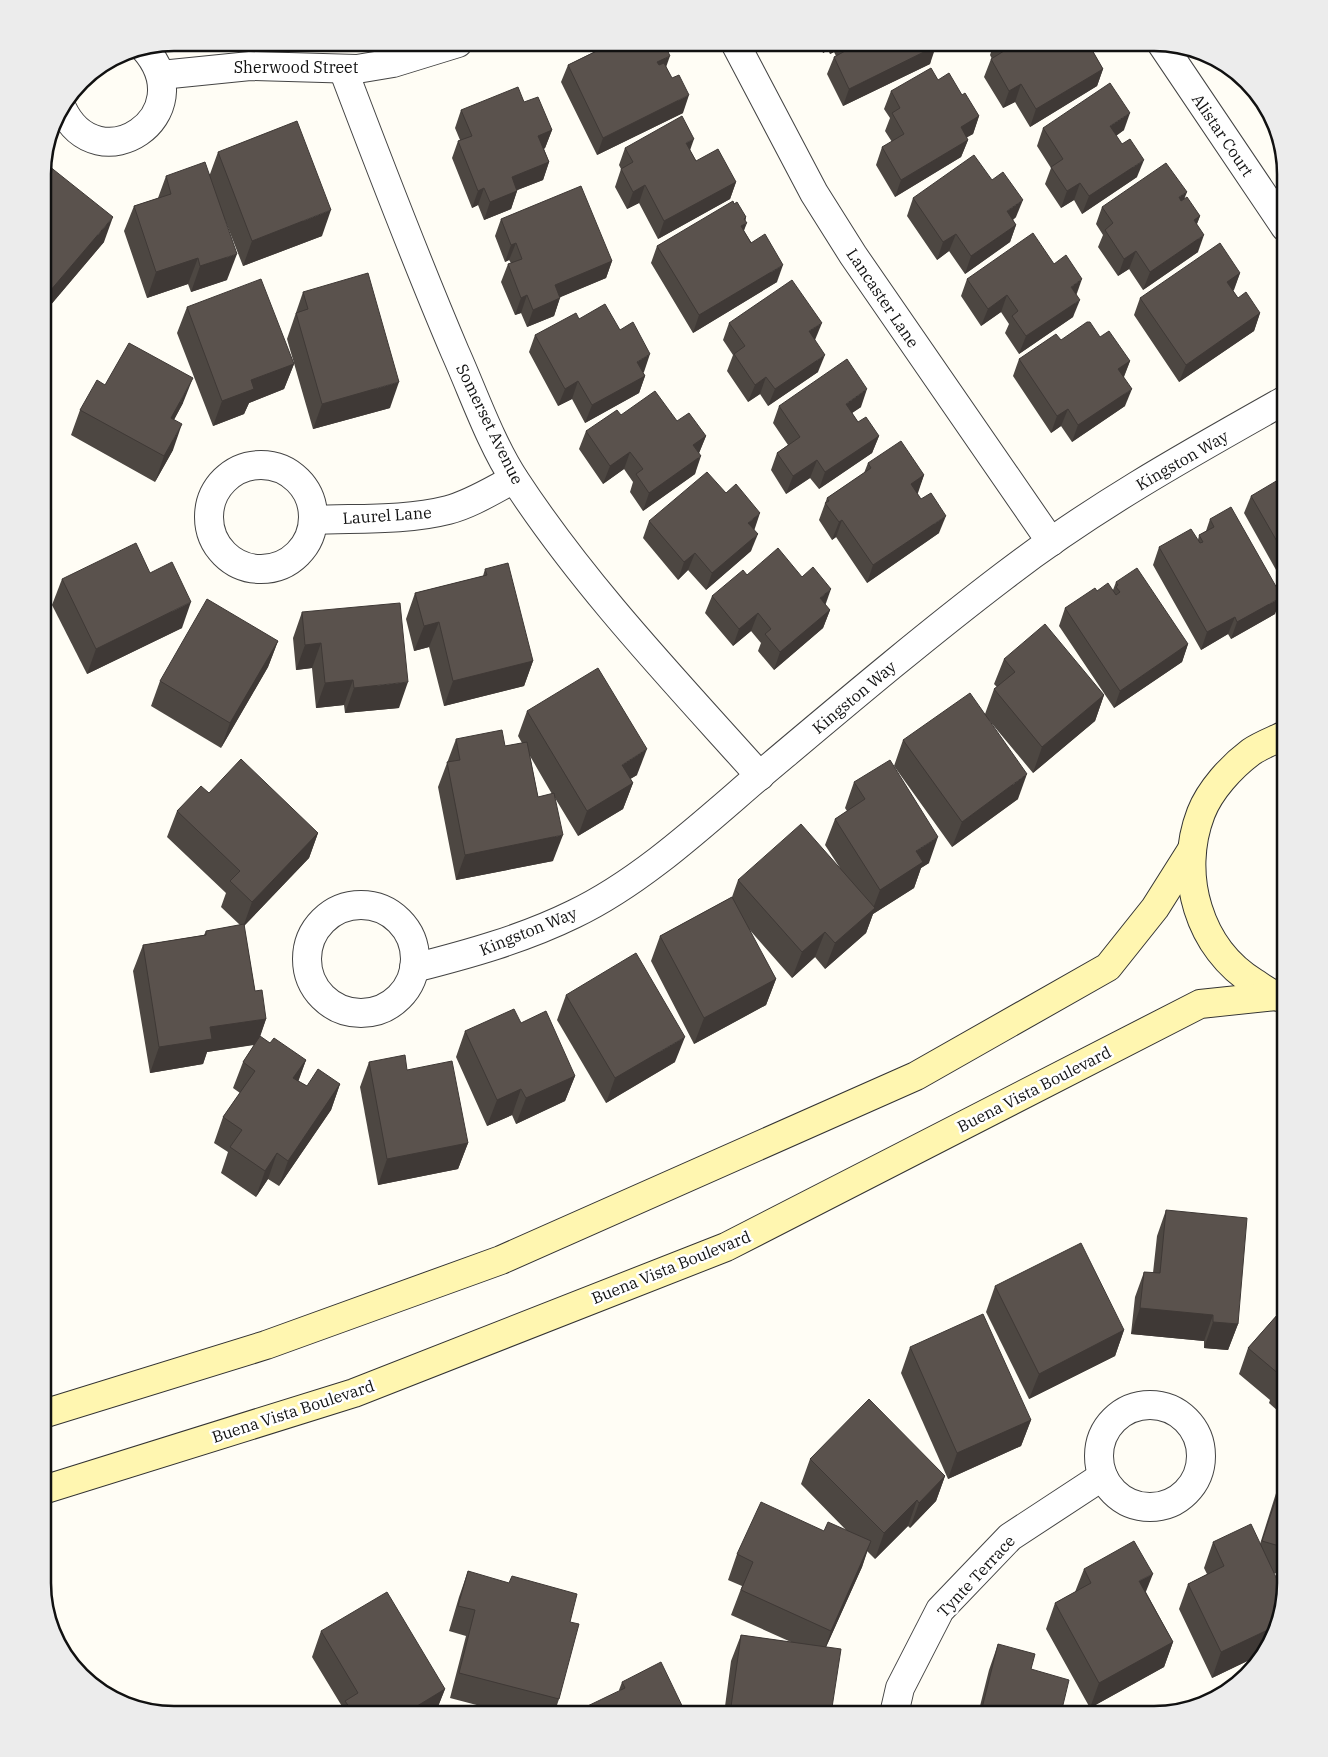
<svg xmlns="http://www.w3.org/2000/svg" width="1328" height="1757" viewBox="0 0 1328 1757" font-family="'IBM Plex Serif',serif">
<rect width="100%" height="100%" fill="#fffdf5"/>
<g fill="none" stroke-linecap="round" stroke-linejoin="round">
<g stroke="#444" stroke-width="30">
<g id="minor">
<path d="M735,43L814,193L853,255L1051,542"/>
<path d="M1161,43L1285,227"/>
<path d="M343,69C379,164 415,258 455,352C473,392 491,444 515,480C585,587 675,681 760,776"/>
<path d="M161,75L250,66L357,69L393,63L458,43"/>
<path d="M62,108C98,185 204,115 144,48"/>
<circle cx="261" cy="517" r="52"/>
<path d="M313,520C357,518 405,521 448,510C471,504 493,490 514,479"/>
<circle cx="361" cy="959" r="54"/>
<path d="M414,968C469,954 523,939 574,914C641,882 703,824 759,776C840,708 920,640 1004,576C1092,508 1189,454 1285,400"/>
<circle cx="1150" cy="1456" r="51"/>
<path d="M894,1714L900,1688L940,1610L1010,1537L1103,1476"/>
</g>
</g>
<g stroke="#333" stroke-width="30">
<g id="secondary">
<path d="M1282,998C1272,995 1264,989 1255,983C1199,949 1177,875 1201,813C1210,790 1231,767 1251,752C1261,745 1275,740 1285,735"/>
<path d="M43,1414L266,1345L501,1260L916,1076L1108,967L1155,908L1191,851"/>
<path d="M43,1490L354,1393L726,1247L1200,1004L1276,996"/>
</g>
</g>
<use href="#minor" stroke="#fff" stroke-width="28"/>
<use href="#secondary" stroke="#fff6b0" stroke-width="28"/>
</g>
<g fill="#4d4742" fill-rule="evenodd">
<path d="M612,43H664L666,67L683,113L597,155L561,82L568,65Z"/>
<path d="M819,43H934L930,64L843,106L827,74L834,57L836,56L834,52L830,54L828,50L823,53Z"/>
<path d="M994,43H1088L1103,69L1097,86L1030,127L1015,102L1003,108L984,77L991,59H992L990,55Z"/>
<path d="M938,80L962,95L979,116L973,134L966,137L968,140L961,157L895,197L876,165L882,147L892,142L885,131L890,118L884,109L891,91Z"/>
<path d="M524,102L552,130L545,148L544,149L549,162L543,180L517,190V191L511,209L484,220L478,205L472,208L452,158L458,141L460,140L455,128L461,110Z"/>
<path d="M1043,128L1124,130L1116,136L1137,177L1082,214L1074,200L1061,208L1045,184L1051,168L1037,146Z"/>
<path d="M625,148L690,150L696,161L736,182L730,199L658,239L639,203L627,209L615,187L621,169L619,165Z"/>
<path d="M218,152L322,236L243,266L225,220L227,280L191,292L188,284L147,298L124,231L134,206L158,198L166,176L210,174Z"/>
<path d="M43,173L104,242L43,314Z"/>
<path d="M913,198L1016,217L1013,220L1016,225L1010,242L965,274L949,251L937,260L907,216Z"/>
<path d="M1184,199L1200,216L1197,224L1198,252L1143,290L1129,269L1118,276L1098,247L1103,235L1096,224L1102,207Z"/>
<path d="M734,204L746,217L744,231L777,282L693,333L651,263L657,246Z"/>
<path d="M501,219L612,261L606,278L560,297L554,316L527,327L521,313L515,315L501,282L508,264L511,263L509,260L505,262L495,236Z"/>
<path d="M1054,264L1076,295L1073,317L1019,354L1005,333L1009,324L1001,312L981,326L961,296L967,279Z"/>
<path d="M1240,273L1233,291L1238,298L1260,313L1254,331L1179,382L1134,315L1140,298Z"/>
<path d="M303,292L390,408L313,429L287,339Z"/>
<path d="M187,307L294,364L284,389L249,403L244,414L213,426L177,333Z"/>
<path d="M579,319L620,330L644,372H643L645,376L639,393L585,423L572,399L558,406L529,352L535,335Z"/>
<path d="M729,323L815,340L818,372L768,406L760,394L748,402L727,371L733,355L723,340Z"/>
<path d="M1100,337L1130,361L1124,377L1125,406L1072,442L1061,426L1051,433L1013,376L1019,359Z"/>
<path d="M105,385L183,403L174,420L173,450L155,482L71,435L80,410Z"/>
<path d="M779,406L861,407L852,413L858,422L879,436L872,453L819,489L810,478L786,494L771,470L777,453L788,445L773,423Z"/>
<path d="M621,415L677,421L706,436L699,453L695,474L643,511L630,492L633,482L624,469L603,484L579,449L586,431Z"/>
<path d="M868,463L924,475L917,493L939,533L867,583L836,537L832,540L819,520L827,498L864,473Z"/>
<path d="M1286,482V583L1284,584L1244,513L1251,496Z"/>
<path d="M1210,519L1275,614L1231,639L1228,634L1201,650L1153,565L1159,547L1198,540L1199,535L1206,531Z"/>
<path d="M649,521L754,530L751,551L706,590L688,570L678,580L643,538Z"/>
<path d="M485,569L533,661L524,686L444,706L429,647L414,651L406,619L415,593L483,576Z"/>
<path d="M150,573L182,628L87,674L52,605L62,579Z"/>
<path d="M747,575L825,605L830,610L823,628L774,670L758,651L761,643L751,631L733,646L705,613L712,596Z"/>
<path d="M1116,582L1188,644L1182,662L1114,708L1059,626L1065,608L1097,591L1113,590Z"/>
<path d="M302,612L399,708L345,713L344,705L316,708L312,668L296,670L293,638Z"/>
<path d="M278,641L268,667L221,748L151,706L160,681Z"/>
<path d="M1004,659L1104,695L1095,721L1033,773L988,719L1018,799L952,847L894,766L903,740L985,714L994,689L997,687L994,684Z"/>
<path d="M527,711L637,775L630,779L633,783L623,809L578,836L555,798L553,861L456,880L438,787L456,739L505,746L522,743L518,736ZM530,756L552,794L538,797Z"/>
<path d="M854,782L929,863L921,868L914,888L873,914L866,933L825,969L815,957L792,978L748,928L776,979L766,1005L694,1044L651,961L660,936L732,897L738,880L840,868L825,845L835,819L847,811L845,808Z"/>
<path d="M209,793L318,833L309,858L244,926L255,991L266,1019L260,1037L270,1043L306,1060L298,1081L307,1086L340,1084L331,1110L279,1186L268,1179L256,1197L221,1173L228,1152L214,1143L223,1117L240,1093L233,1088L243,1062L254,1045L207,1052L203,1064L150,1073L133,971L143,945L204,935L206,931L240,925L221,907L226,893L167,837L177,811Z"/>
<path d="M566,995L675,1062L606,1103L557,1020Z"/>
<path d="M521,1023L575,1076L565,1101L516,1124L512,1115L487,1126L456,1057L465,1031Z"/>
<path d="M369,1062L407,1070L468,1143L458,1169L378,1185L360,1087Z"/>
<path d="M1166,1210L1238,1324L1228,1350L1204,1348V1341L1131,1334L1135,1297L1144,1272L1153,1273L1157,1236Z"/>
<path d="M995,1286L1124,1330L1115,1356L1029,1399L986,1312Z"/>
<path d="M1286,1305V1418L1269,1403L1270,1400L1239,1374L1248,1348Z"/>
<path d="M910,1347L1031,1420L1021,1446L948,1479L901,1373Z"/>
<path d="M810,1459L945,1476L936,1501L910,1528L908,1526L875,1559L867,1551L862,1567L826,1647L831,1714H724L731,1661L741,1635L791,1642L731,1615L742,1586L728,1580L737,1554L824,1531H847L801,1484Z"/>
<path d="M1286,1467V1576L1274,1573L1268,1649L1264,1653L1212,1678L1179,1609L1188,1584L1207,1574L1204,1568L1213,1542L1260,1544L1277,1490Z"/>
<path d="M1084,1569L1146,1592L1173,1642L1164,1667L1090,1708L1046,1629L1055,1603L1075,1592Z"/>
<path d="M468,1571L570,1622L559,1699L554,1714H511L450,1698L466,1636L449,1631L459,1597Z"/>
<path d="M321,1631L445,1689L435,1714H340L343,1708L312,1657Z"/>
<path d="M998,1644L1031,1669L1062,1709L1071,1714H978L989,1670Z"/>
<path d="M622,1682L686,1714L619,1690Z"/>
</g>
<g fill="#3f3936">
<path d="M827,43H831L828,50L823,53Z"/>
<path d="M834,43H837L834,52L830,54Z"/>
<path d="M936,46L930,64L843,106L849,89Z"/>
<path d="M670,56L664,73L657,62Z"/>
<path d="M1103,69L1097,86L1030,127L1036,109Z"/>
<path d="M1021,84L1015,102L1003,108L1009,91Z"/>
<path d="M689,95L683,113L597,155L603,138Z"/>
<path d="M1130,113L1124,130L1104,144L1110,126Z"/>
<path d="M979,116L973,134L954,145L961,127Z"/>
<path d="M552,130L545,148L532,153L538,136Z"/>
<path d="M694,139L688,156L686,143Z"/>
<path d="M968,140L961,157L895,197L901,180Z"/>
<path d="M1144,160L1137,177L1082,214L1089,196Z"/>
<path d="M549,162L543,180L505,195L512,177Z"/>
<path d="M736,182L730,199L658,239L664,221Z"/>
<path d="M1080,183L1074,200L1061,208L1067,191Z"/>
<path d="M645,185L639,203L627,209L633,192Z"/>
<path d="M484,188L478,205L472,208L478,191Z"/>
<path d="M517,191L511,209L484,220L490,202Z"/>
<path d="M1187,192L1180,210L1179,197Z"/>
<path d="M1023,200L1016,217L1000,228L1007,211Z"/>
<path d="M331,210L322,236L243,266L252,241Z"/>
<path d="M1200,216L1193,233L1194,220Z"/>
<path d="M113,217L104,242L43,314V311L50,291Z"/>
<path d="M746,217L744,225L747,223L740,240L735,244L744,219Z"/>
<path d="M1016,225L1010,242L965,274L971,256Z"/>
<path d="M956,234L949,251L937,260L943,242Z"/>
<path d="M1204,235L1198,252L1143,290L1150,272Z"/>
<path d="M516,243L509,260L505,262L511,245Z"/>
<path d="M1136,251L1129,269L1118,276L1124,259Z"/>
<path d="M237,254L227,280L191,292L200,266Z"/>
<path d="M198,258L188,284L147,298L156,272Z"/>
<path d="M612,261L606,278L549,302L555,285Z"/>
<path d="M783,265L777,282L693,333L699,315Z"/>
<path d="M1240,273L1234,290L1221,299L1227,282Z"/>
<path d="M1082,279L1076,296L1071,287Z"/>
<path d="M527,295L521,313L515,315L521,298Z"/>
<path d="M1007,295L1001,312L981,326L988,309Z"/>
<path d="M560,298L554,316L527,327L533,310Z"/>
<path d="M1080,300L1073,317L1019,354L1026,336Z"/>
<path d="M1260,313L1254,331L1179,382L1186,365Z"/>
<path d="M822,323L815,340L802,349L809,331Z"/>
<path d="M650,354L644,372L631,379L637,362Z"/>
<path d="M825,355L818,372L768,406L775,389Z"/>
<path d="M1130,361L1123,378L1118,369Z"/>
<path d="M294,364L284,389L249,403L244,414L213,426L222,401L251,380Z"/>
<path d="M645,376L639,393L585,423L592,405Z"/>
<path d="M766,377L760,394L748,402L755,385Z"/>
<path d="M193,378L183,403L161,443L171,418Z"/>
<path d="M578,381L572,399L558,406L565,389Z"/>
<path d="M399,382L390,408L313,429L322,404Z"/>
<path d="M867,389L861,407L840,421L846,404Z"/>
<path d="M1132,389L1125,406L1072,442L1078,425Z"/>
<path d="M1068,409L1061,426L1051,433L1057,416Z"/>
<path d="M182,424L173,450L155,482L164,456Z"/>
<path d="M706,436L699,453L693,445Z"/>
<path d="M879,436L872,453L819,489L825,472Z"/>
<path d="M630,452L624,469L603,484L610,466Z"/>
<path d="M701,456L695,474L643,511L649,493Z"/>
<path d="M817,460L810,478L786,494L793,476Z"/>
<path d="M924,475L918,493L905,501L911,484Z"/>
<path d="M760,513L754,531L748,523Z"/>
<path d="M946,516L939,533L867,583L873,565Z"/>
<path d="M842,520L836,537L832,540L839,522Z"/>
<path d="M758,534L751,551L706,590L712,573Z"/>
<path d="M695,553L688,570L678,580L684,562Z"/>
<path d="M831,589L825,606L820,598Z"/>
<path d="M1282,597L1275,614L1231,639L1237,622Z"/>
<path d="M191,602L182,628L87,674L96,649Z"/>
<path d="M830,610L823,628L774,670L780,652Z"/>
<path d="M758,613L751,631L733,646L739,629Z"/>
<path d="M1235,617L1228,634L1201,650L1207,632Z"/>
<path d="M439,622L429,647L414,651L424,626Z"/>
<path d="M278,641L268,667L221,748L230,723Z"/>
<path d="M321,643L312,668L296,670L305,645Z"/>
<path d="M1188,644L1182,662L1114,708L1120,691Z"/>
<path d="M533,661L524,686L444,706L453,681Z"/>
<path d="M353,680L344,705L316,708L325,683Z"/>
<path d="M408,682L399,708L345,713L354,688Z"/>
<path d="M1104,695L1095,721L1033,773L1042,747Z"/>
<path d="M647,749L637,775L612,790L622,765Z"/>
<path d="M1027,774L1018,799L952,847L962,822Z"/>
<path d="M633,783L623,809L578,836L587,811Z"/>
<path d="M318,833L309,858L243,927L252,902Z"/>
<path d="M563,835L553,861L456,880L465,855Z"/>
<path d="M938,837L929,863L921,868L914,888L873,914L866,933L825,969L835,943L872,911L880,890L916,851Z"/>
<path d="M825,932L815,957L792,978L802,952Z"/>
<path d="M776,979L766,1005L694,1044L704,1018Z"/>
<path d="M266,1019L257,1044L207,1052L203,1064L150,1073L159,1047L210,1027Z"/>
<path d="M685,1037L675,1062L606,1103L615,1078Z"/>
<path d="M306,1060L297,1085L293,1078Z"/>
<path d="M575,1076L565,1101L516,1124L526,1098Z"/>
<path d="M340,1084L331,1110L279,1186L288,1161Z"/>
<path d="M521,1089L512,1115L487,1126L497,1100Z"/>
<path d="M468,1143L458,1169L378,1185L387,1159Z"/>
<path d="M277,1153L268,1179L256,1197L265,1171Z"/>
<path d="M1140,1308L1213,1315L1204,1341L1131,1334Z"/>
<path d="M1213,1322L1238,1324L1228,1350L1204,1348Z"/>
<path d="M1124,1330L1115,1356L1029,1399L1039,1374Z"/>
<path d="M1031,1420L1021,1446L948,1479L957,1453Z"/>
<path d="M945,1476L936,1501L910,1528L919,1503Z"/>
<path d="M917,1500L908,1526L875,1559L884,1533Z"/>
<path d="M871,1541L862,1567L822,1656L831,1631Z"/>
<path d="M1153,1574L1143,1599L1139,1581Z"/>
<path d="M1274,1627L1268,1649L1264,1653L1212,1678L1221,1652Z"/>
<path d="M1173,1642L1164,1667L1090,1708L1099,1683Z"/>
<path d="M445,1689L435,1714H404Z"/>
</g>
<g fill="#5a524d" stroke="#3f3936">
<path d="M613,43H664L670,56L657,62L659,65L664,63L672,78L679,75L689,95L603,138L568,65Z"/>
<path d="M844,43H934L936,46L849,89L834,57L847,50Z"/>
<path d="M999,43H1088L1103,69L1036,109L1021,84L1009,91L991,59L1004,51Z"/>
<path d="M931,68L938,80L949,73L962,95L965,93L979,116L961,127L968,140L901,180L882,147L904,134L892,113L900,108L891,91Z"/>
<path d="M1110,83L1130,113L1110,126L1122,144L1130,139L1144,160L1089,196L1080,183L1067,191L1051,167L1063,159L1043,128Z"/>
<path d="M518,87L524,102L538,97L552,130L538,136L549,162L512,177L517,191L490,202L484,188L478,191L458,141L472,136L461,110Z"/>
<path d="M682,116L694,139L686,143L696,161L718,149L736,182L664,221L645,185L633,192L621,169L633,162L625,148Z"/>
<path d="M297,121L331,210L252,241L218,152Z"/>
<path d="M974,155L992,180L1003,172L1023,200L1007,211L1016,225L971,256L956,234L943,242L913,198Z"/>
<path d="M205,162L237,254L200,266L198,258L156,272L134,206L171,194L166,176Z"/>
<path d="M1166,163L1187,192L1179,197L1181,201L1187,197L1200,216L1194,220L1204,235L1150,272L1136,251L1124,259L1105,230L1113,223L1102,207Z"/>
<path d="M49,166L113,217L50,291L43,285V173Z"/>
<path d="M581,186L612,261L555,285L560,298L533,310L527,295L521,298L508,264L522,259L516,243L511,245L501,219Z"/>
<path d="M733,201L734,204L737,202L746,217L744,219L747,223L741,226L751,243L765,234L783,265L699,315L657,246Z"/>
<path d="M1033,233L1054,264L1066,255L1082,279L1071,287L1080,300L1026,336L1012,316L1018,311L1007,295L988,309L967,279Z"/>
<path d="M1220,243L1240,273L1227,282L1238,298L1246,292L1260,313L1186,365L1140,298Z"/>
<path d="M368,273L399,382L322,404L296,313L308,309L303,292Z"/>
<path d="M261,279L294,364L251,380L254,389L222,401L187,307Z"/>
<path d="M792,280L822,323L809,331L825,355L775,389L766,377L755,385L734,354L745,346L729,323Z"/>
<path d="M605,304L620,330L633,322L650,354L637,362L645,376L592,405L578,381L565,389L535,335L576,313L579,319Z"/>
<path d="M1087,322H1090L1100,337L1109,331L1130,361L1118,369L1132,389L1078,425L1068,409L1057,416L1019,359L1056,334L1061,340Z"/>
<path d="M129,343L193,378L171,418L182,424L164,456L80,410L97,380L105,385Z"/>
<path d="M847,359L867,389L846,404L858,422L866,417L879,436L825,472L817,460L793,476L777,453L800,437L779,406Z"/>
<path d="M655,391L677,421L689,413L706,436L693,445L701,456L649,493L636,474L643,469L630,452L610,466L586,431L617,410L621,415Z"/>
<path d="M901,441L924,475L911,484L921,499L931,493L946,516L873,565L842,520L839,522L825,503L829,501L827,498L871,468L868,463Z"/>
<path d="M707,472L726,493L736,484L760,513L748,523L758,534L712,573L695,553L684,562L649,521Z"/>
<path d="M1283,477L1286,482V557L1251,496Z"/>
<path d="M1231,507L1282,597L1237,622L1235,617L1207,632L1159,547L1191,529L1200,543L1203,542L1199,535L1214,527L1210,519Z"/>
<path d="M136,543L150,573L172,562L191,602L96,649L62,579Z"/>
<path d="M778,548L802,577L813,567L831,589L820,598L830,610L780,652L765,634L771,629L758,613L739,629L712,596L743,570L747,575Z"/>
<path d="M508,563L533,661L453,681L439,622L424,626L415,593L487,575L485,569Z"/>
<path d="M1137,568L1188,644L1120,691L1065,608L1095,588L1097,591L1108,583L1116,595L1120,592L1116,587L1118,585L1116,582Z"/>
<path d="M207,599L278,641L230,723L160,681Z"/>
<path d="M400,603L408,682L354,688L353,680L325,683L321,643L305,645L302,612Z"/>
<path d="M1045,624L1104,695L1042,747L994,689L1015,672L1004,659Z"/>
<path d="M598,668L647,749L622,765L633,783L587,811L527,711Z"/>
<path d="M970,693L1027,774L962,822L903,740Z"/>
<path d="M502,730L505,746L527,742L538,797L554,793L563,835L465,855L447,762L460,760L456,739Z"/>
<path d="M241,759L318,833L252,902L230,881L240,871L177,811L201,786L209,793Z"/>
<path d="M890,760L938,837L916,851L923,862L880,890L835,819L865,799L854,782Z"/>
<path d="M801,824L875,908L835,943L825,932L802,952L738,880Z"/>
<path d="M732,897L776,979L704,1018L660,936Z"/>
<path d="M244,924L255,991L262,990L266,1019L210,1027L212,1039L159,1047L143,945L206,935V931Z"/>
<path d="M636,953L685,1037L615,1078L566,995Z"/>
<path d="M514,1009L521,1023L546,1011L575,1076L526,1098L521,1089L497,1100L465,1031Z"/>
<path d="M260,1036L270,1043L274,1038L306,1060L293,1078L307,1086L318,1069L340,1084L288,1161L277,1153L265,1171L230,1147L242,1130L223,1117L255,1071L243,1062Z"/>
<path d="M405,1055L407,1070L452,1061L468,1143L387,1159L369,1062Z"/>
<path d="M1166,1210L1247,1218L1238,1324L1213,1322V1315L1140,1308L1144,1272L1160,1273Z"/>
<path d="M1081,1243L1124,1330L1039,1374L995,1286Z"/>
<path d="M1286,1305V1384L1278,1378L1280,1375L1248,1348Z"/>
<path d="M983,1314L1031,1420L957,1453L910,1347Z"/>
<path d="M869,1399L945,1476L919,1503L917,1500L884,1533L810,1459Z"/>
<path d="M1286,1468V1548L1262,1541Z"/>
<path d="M761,1502L824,1531L828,1522L871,1541L831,1631L741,1590L753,1562L737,1554Z"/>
<path d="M1251,1524L1283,1592L1274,1627L1221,1652L1188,1584L1224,1566L1213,1542Z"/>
<path d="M1134,1541L1153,1574L1139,1581L1173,1642L1099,1683L1055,1603L1091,1583L1084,1569Z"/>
<path d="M468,1571L509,1583L512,1576L577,1594L570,1622L579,1624L559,1699L459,1673L475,1610L458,1606Z"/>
<path d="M387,1592L445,1689L404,1714H354L345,1701L358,1693L321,1631Z"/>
<path d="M741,1635L841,1649L831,1714H730Z"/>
<path d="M998,1644L1035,1654L1031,1669L1069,1680L1062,1709L1072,1711L1071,1714H991L981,1712Z"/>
<path d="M661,1662L686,1714H571L625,1688L622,1682Z"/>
</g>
<g text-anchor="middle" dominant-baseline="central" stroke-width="5" stroke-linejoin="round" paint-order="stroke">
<g font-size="16" fill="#111" stroke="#fff">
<text x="296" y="67">Sherwood Street</text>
<text transform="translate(1223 135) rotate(56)">Alistar Court</text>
<text transform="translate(883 298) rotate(56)">Lancaster Lane</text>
<text transform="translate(490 424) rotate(64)">Somerset Avenue</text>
<text transform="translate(1182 460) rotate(-30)">Kingston Way</text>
<text transform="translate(387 515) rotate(-4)">Laurel Lane</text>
<text transform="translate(854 697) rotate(-40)">Kingston Way</text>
<text transform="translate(528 931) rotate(-22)">Kingston Way</text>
<text transform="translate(1034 1089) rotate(-27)">Buena Vista Boulevard</text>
<text transform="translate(671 1267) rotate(-22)">Buena Vista Boulevard</text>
<text transform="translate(293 1411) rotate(-18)">Buena Vista Boulevard</text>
<text transform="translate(976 1576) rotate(-47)">Tynte Terrace</text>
</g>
</g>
<path d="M0 0H1328V1757H0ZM174 51H1154A123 123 0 0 1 1277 174V1583A123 123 0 0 1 1154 1706H174A123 123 0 0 1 51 1583V174A123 123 0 0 1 174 51Z" fill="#ececec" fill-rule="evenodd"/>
<path fill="none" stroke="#111" stroke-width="2.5" d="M174 51H1154A123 123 0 0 1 1277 174V1583A123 123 0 0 1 1154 1706H174A123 123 0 0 1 51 1583V174A123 123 0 0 1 174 51Z"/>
</svg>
